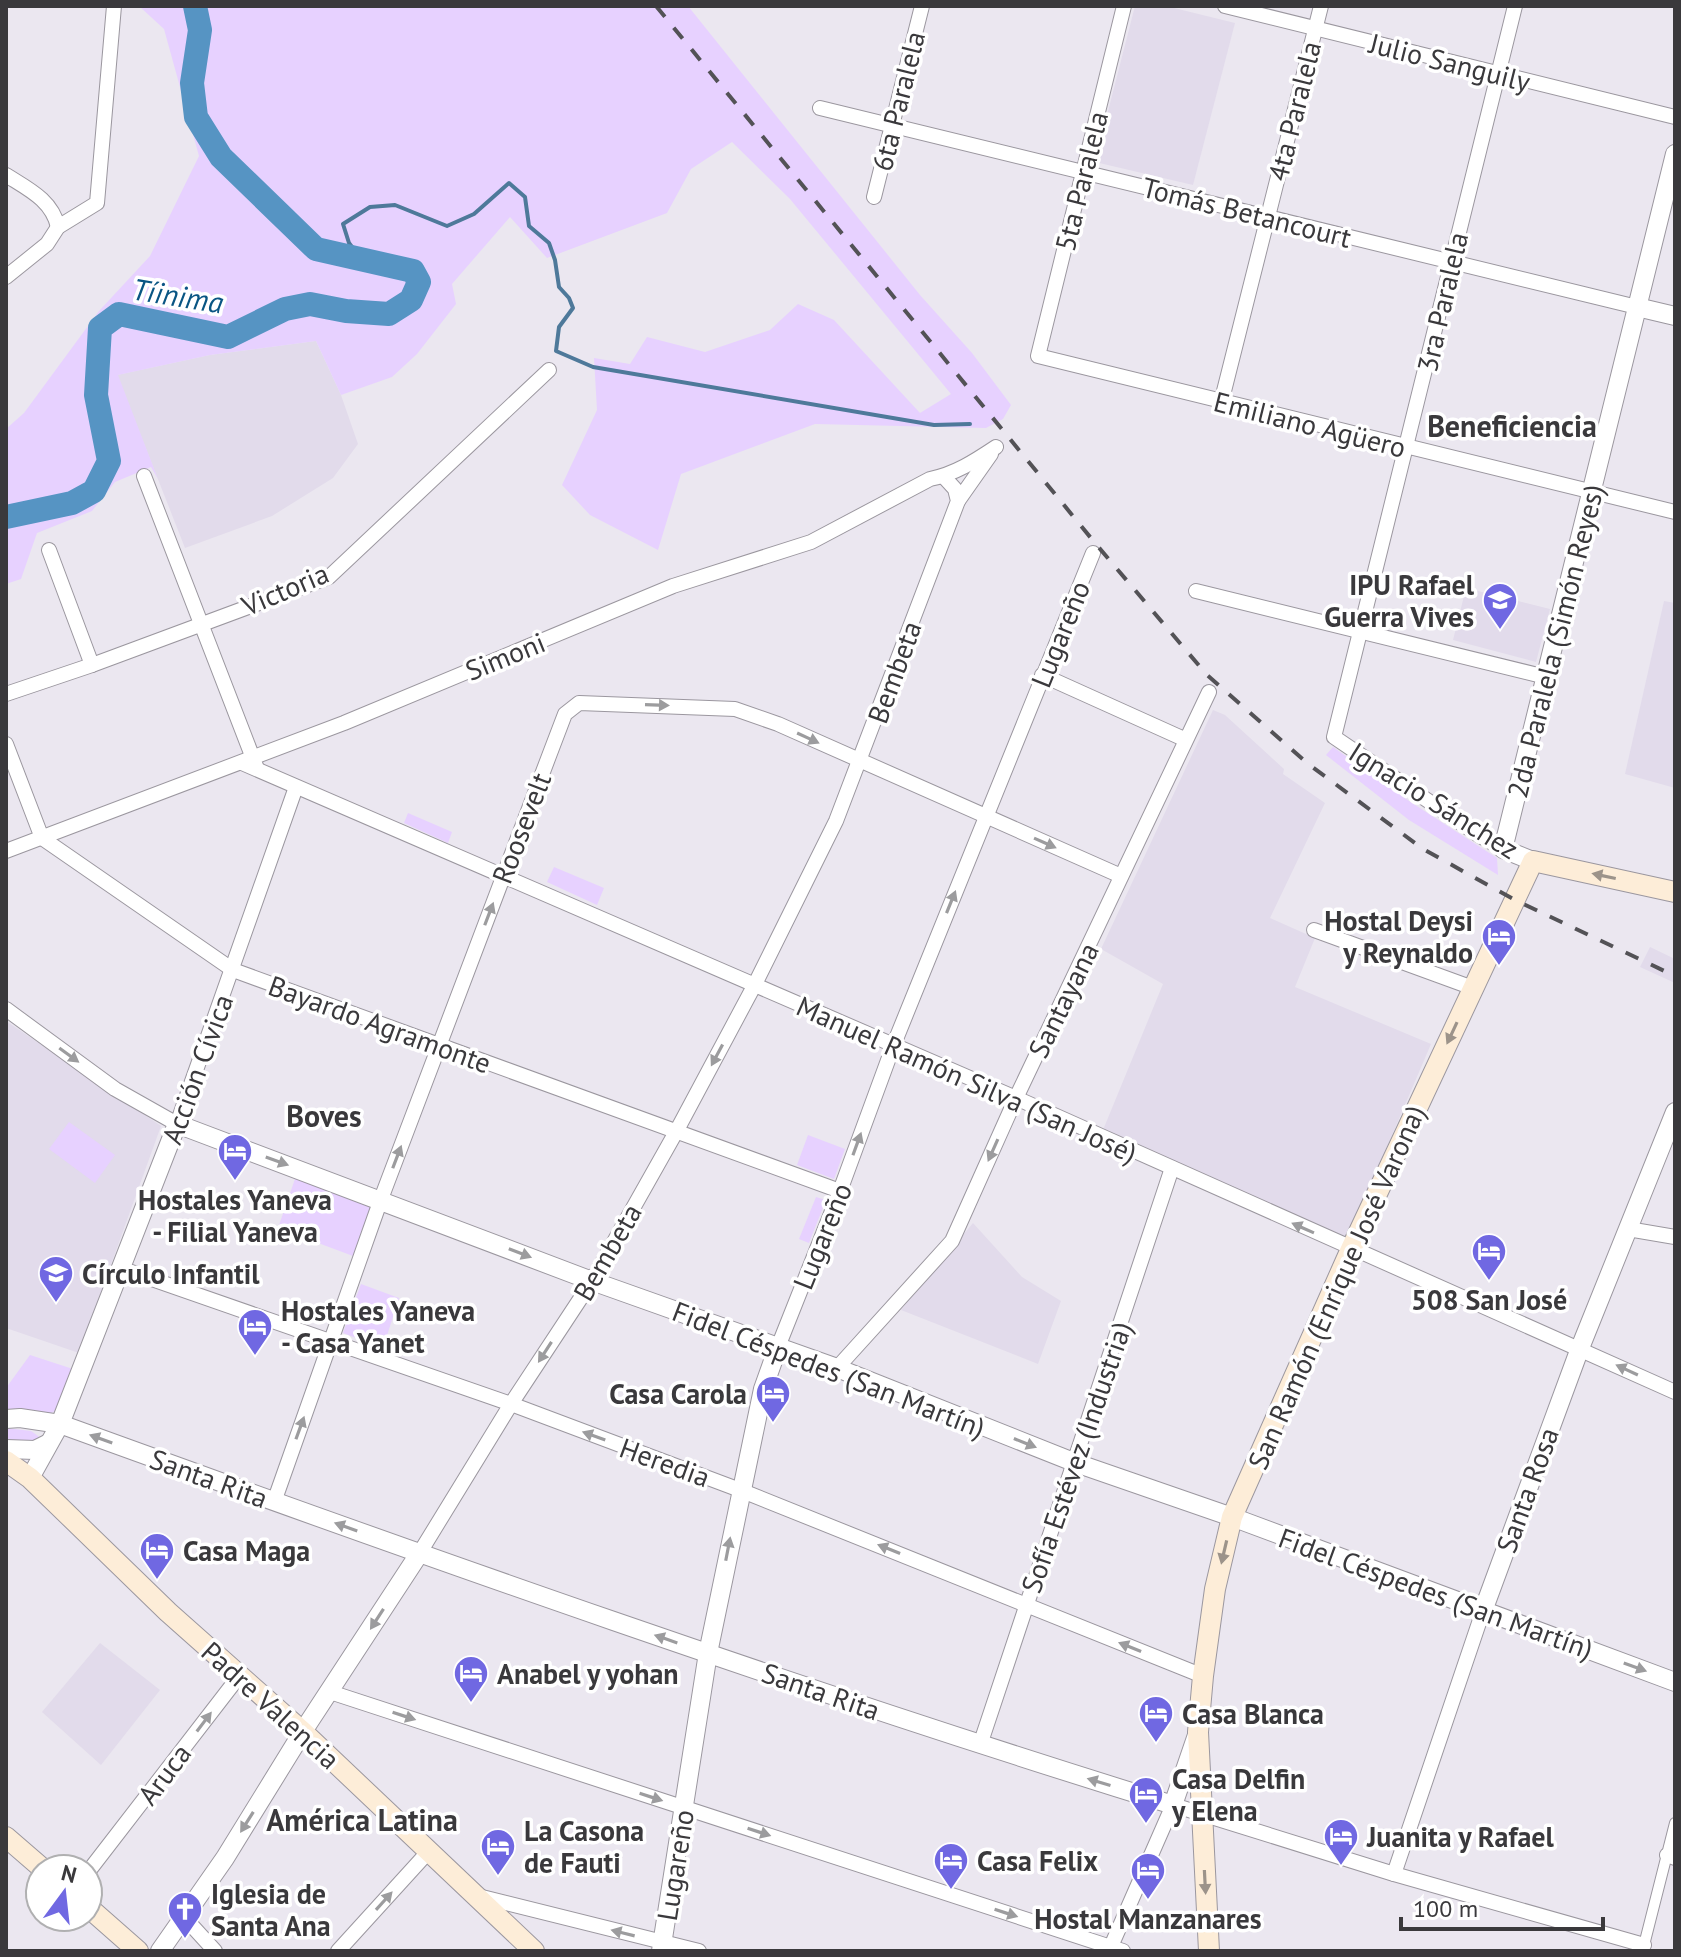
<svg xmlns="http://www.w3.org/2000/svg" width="1681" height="1957" viewBox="0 0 1681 1957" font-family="'PT Sans',sans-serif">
<rect width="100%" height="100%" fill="#ebe7f0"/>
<g fill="#e2dbeb">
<path d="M1135,6H1166L1235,23L1193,185L1095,162Z"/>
<path d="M316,341L341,395L358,444L333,478L272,516L185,548L117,375L210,355Z"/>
<path d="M1466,588L1550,609L1536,662L1453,640Z"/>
<path d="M1664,601L1675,603V788L1625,774Z"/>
<path d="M1213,710L1225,715L1284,769L1283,774L1325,803L1270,918L1315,938L1295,987L1431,1044L1348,1238L1103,1130L1163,984L1101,949Z"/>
<path d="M1650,947L1675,959V983L1640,967Z"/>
<path d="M6,1021L161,1126L79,1353L6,1328Z"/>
<path d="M973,1223L1022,1277L1061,1301L1038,1364L901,1310Z"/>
<path d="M100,1643L160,1690L101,1765L42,1712Z"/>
</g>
<g fill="#e7d1ff">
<path d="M139,6H688L920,295L972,353L1011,405L1003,419L986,428L815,424L681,474L658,550L590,515L562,485L597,410L594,358L630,364L647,337L705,352L770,330L798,304L834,320L920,413L951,394L790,199L732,142L691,169L667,213L547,258L510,217L452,284L456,304L417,354L392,377L341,395L358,444L333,478L272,516L333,478L358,444L341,395L316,341L210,355L118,375L158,479L151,467L115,482L92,511L37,533L21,579L6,584V429L24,413L99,311L150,256L199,156L164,29Z"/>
<path d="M1333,747L1409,801L1497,858L1498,875L1409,820L1326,755Z"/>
<path d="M408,813L452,832L448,843L404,823Z"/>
<path d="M554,867L604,888L597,905L547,882Z"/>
<path d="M69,1122L115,1155L95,1183L49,1149Z"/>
<path d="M808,1135L845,1149L834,1179L797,1165Z"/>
<path d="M296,1176L373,1203L353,1256L278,1228Z"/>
<path d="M816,1197L826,1200L809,1243L799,1239Z"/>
<path d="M361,1284L399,1298L383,1348L343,1333Z"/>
<path d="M30,1355L76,1370C56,1419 58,1420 6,1410V1388Z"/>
<path d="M6,1428L31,1431L41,1438L42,1443L6,1448Z"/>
</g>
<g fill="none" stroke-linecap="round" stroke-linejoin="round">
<path stroke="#4e799a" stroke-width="4" d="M362,260L349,243L343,224L370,207L395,205L447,226L474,214L509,183L525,197L529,226L549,243L555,260L559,287L569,298L573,308L559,327L556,351L593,367L934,425L970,424"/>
<path stroke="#5694c3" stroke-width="24" d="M6,517L72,503L94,491L109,461L96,395L100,328L119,314L228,337L285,309L310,304L346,311L389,314L411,300L419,282L413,271L316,249L221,157L196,117L192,83L200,30L195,6"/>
<g stroke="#9b979f" stroke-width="12">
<path id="pedestrian" d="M1643,1949L1675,1823"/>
</g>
<g stroke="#9b979f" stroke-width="16">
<g id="minor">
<path d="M1124,6L1038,356L1675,512"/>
<path d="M1225,6L1675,117"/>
<path d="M820,108L1637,307"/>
<path d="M6,175C28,189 52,200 58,227"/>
<path d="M874,197L922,6"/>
<path d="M6,277L47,244L58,227L97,203L114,6"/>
<path d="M1221,403L1321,6"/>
<path d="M144,476L256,766"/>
<path d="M958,501L991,454"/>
<path d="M49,550L92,665"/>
<path d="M1196,591L1546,677"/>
<path d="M1042,675L1184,739"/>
<path d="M6,694L92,665L329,577L549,370"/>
<path d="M6,744L42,838L233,970L840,1191"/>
<path d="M242,763L1016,1098L1675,1392"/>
<path d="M1503,849L1477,834L1334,737L1515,6"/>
<path d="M6,851L344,723L673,586L811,542L930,479C955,474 975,461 996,447"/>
<path d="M1314,930L1473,988"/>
<path d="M6,1009L115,1089L177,1124L296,787"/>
<path d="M1628,1229L1675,1237"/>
<path d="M120,1268L511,1404L740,1490L1203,1676"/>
<path d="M778,1347L840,1191L894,1044L1093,553"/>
<path d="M837,1368L952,1241L1016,1098L1209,692"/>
<path d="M274,1502L381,1199L549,756L565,714L579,703L735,709L778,724L1121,876"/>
<path d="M419,1554L511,1404L592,1281L676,1132L754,986L836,821L958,501L955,489L944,477"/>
<path d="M330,1692L1123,1951"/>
<path d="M980,1745L1172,1168"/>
<path d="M1667,1855L1675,1858"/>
<path d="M88,1872L240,1675"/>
<path d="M1394,1874L1483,1611"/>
<path d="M478,1896L699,1951"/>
<path d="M184,1917L215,1951"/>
<path d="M338,1951L429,1851"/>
<path d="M1109,1951L1173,1805L1394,1874L1644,1945"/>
</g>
</g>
<g stroke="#9b979f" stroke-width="20">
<g id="tertiary">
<path d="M1637,307L1675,316"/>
<path d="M1533,861L1503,849L1675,154"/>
<path d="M6,1419L20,1418L60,1424C429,1558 798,1689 1173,1805L1197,1735"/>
<path d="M6,1449L35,1450L47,1444"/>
<path d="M30,1478L60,1424L177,1124L592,1281L837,1368L1076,1463L1232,1517L1675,1682"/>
<path d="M1483,1611L1580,1348L1675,1112"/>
<path d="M160,1951L225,1858L307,1725L419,1554"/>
<path d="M661,1951L708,1653L763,1389L778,1347"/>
</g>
</g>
<g stroke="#9b979f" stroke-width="22">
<g id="secondary">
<path d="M6,1461L30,1478L168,1612L303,1732L534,1951"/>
<path d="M6,1837L43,1869"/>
<path d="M88,1907L138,1951"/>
<path d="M1209,1951L1198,1732L1203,1676L1215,1589L1232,1517L1351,1249L1533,861L1675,892"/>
</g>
</g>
<use href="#pedestrian" stroke="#fff" stroke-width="10"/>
<use href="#minor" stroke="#fff" stroke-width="14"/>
<use href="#tertiary" stroke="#fff" stroke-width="18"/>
<use href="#secondary" stroke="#fdedd8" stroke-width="20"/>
<path stroke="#535256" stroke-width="4" stroke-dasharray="14 14" stroke-linecap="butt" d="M656,6L1095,543L1207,675L1307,763L1423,849L1515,900L1675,976"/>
</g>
<defs><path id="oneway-solid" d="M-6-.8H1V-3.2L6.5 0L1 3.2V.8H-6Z" transform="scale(2)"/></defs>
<g fill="#9c9c9e">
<use href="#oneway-solid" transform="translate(657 705) rotate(2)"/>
<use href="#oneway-solid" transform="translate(808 738) rotate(25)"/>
<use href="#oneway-solid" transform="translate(1045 843) rotate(24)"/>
<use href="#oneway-solid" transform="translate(951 902) rotate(-68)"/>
<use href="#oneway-solid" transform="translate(489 914) rotate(-69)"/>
<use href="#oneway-solid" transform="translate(69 1055) rotate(36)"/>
<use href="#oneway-solid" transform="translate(717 1055) rotate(118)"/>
<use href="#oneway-solid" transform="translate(857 1144) rotate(-70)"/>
<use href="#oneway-solid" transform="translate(993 1150) rotate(114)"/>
<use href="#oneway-solid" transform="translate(397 1157) rotate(-69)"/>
<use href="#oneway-solid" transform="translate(277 1161) rotate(20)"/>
<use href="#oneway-solid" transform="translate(1303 1228) rotate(-156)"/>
<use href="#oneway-solid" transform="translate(520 1253) rotate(21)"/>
<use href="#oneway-solid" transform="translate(545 1352) rotate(123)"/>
<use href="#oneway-solid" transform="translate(1627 1370) rotate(-155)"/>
<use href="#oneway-solid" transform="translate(300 1428) rotate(-70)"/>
<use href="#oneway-solid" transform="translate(594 1436) rotate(-160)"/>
<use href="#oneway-solid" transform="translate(101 1439) rotate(-160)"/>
<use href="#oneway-solid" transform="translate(1025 1443) rotate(22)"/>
<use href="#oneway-solid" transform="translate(346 1527) rotate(-160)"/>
<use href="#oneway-solid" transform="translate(728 1549) rotate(-79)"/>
<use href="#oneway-solid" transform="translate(889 1549) rotate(-158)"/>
<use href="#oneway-solid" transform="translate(377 1619) rotate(123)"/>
<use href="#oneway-solid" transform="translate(666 1639) rotate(-161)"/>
<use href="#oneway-solid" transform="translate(1130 1647) rotate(-158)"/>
<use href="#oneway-solid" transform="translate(1635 1667) rotate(20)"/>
<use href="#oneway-solid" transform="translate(404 1716) rotate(18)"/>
<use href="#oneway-solid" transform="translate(204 1722) rotate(-53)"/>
<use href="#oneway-solid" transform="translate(1099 1782) rotate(-163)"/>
<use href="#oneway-solid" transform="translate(651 1797) rotate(18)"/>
<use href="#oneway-solid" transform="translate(247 1822) rotate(122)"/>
<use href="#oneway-solid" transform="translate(759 1832) rotate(18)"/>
<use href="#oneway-solid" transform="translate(384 1901) rotate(-48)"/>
<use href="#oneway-solid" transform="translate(1006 1913) rotate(18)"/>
<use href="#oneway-solid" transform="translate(623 1933) rotate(-166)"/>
</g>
<g fill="#9c938a">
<use href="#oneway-solid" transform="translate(1604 876) rotate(-168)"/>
<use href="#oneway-solid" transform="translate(1452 1033) rotate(115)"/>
<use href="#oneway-solid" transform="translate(1224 1552) rotate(103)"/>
<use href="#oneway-solid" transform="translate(1205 1882) rotate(87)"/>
</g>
<defs>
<g id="school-pin" transform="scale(1.8)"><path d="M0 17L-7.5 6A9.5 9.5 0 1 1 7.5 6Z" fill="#7068e2" stroke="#fff"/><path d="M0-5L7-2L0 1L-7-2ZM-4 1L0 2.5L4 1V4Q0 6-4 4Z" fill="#fff"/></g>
<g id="hotel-pin" transform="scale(1.8)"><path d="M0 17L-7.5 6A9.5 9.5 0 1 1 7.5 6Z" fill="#7068e2" stroke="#fff"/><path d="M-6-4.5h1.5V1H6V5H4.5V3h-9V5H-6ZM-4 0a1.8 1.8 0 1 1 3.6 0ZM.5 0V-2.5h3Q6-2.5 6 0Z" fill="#fff"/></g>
<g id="church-pin" transform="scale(1.8)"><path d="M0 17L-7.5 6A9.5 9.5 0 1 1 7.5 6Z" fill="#7068e2" stroke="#fff"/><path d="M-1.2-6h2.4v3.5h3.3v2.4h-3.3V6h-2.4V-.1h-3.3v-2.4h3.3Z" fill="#fff"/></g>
</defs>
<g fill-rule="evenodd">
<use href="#school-pin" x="1500" y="600"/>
<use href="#hotel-pin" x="1499" y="936"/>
<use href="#hotel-pin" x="235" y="1151"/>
<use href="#hotel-pin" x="1489" y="1251"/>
<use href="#school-pin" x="56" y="1273"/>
<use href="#hotel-pin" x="255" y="1326"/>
<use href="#hotel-pin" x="773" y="1393"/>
<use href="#hotel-pin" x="157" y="1550"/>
<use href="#hotel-pin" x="471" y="1673"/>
<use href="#hotel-pin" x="1156" y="1713"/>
<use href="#hotel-pin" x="1146" y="1794"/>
<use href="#hotel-pin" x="1341" y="1836"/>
<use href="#hotel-pin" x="498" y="1846"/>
<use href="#hotel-pin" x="951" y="1860"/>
<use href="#hotel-pin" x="1148" y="1870"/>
<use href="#church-pin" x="185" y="1909"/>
</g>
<g text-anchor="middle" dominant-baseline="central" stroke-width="7" stroke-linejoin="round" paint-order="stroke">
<g font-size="28" fill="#3a393c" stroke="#fff">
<text transform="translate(1450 62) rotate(14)">Julio Sanguily</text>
<text transform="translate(898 101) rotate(-76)">6ta Paralela</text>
<text transform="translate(1294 111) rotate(-76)">4ta Paralela</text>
<text transform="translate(1081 181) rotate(-76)">5ta Paralela</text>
<text transform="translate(1247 212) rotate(14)">Tomás Betancourt</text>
<text transform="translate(1442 302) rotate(-77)">3ra Paralela</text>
<text transform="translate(1310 424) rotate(14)">Emiliano Agüero</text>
<text transform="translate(285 589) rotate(-23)">Victoria</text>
<text transform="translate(1060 634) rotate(-68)">Lugareño</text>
<text transform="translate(1555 641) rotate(-76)">2da Paralela (Simón Reyes)</text>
<text transform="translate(505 656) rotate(-22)">Simoni</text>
<text transform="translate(894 672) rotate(-70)">Bembeta</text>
<text transform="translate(1434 800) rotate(32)">Ignacio Sánchez</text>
<text transform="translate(521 828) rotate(-69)">Roosevelt</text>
<text transform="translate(1063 1000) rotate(-64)">Santayana</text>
<text transform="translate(380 1024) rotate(20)">Bayardo Agramonte</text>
<text transform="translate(197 1069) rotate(-70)">Acción Cívica</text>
<text transform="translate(967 1079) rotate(24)">Manuel Ramón Silva (San José)</text>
<text transform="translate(822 1236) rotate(-68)">Lugareño</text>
<text transform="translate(607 1252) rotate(-60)">Bembeta</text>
<text transform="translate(1336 1287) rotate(-66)">San Ramón (Enrique José Varona)</text>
<text transform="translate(829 1369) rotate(21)">Fidel Céspedes (San Martín)</text>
<text transform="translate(1076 1457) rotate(-71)">Sofía Estévez (Industria)</text>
<text transform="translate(665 1462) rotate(20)">Heredia</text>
<text transform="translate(209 1478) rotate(20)">Santa Rita</text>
<text transform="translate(1527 1490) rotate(-70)">Santa Rosa</text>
<text transform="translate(1436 1593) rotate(20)">Fidel Céspedes (San Martín)</text>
<text transform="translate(821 1691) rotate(19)">Santa Rita</text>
<text transform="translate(271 1705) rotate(42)">Padre Valencia</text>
<text transform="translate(164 1774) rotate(-53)">Aruca</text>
<text transform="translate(675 1865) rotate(-81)">Lugareño</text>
</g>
<g font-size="28" font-weight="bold" fill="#3a393c" stroke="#fff" text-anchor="start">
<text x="1474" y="584" text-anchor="end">IPU Rafael<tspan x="1474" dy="32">Guerra Vives</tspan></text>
<text x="1473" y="920" text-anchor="end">Hostal Deysi<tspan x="1473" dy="32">y Reynaldo</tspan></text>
<text x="235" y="1199" text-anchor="middle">Hostales Yaneva<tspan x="235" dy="32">- Filial Yaneva</tspan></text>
<text x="82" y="1273">Círculo Infantil</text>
<text x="1489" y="1299" text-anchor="middle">508 San José</text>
<text x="281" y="1310">Hostales Yaneva<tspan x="281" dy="32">- Casa Yanet</tspan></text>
<text x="747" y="1393" text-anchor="end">Casa Carola</text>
<text x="183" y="1550">Casa Maga</text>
<text x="497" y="1673">Anabel y yohan</text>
<text x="1182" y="1713">Casa Blanca</text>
<text x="1172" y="1778">Casa Delfin<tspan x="1172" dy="32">y Elena</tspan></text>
<text x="524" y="1830">La Casona<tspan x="524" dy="32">de Fauti</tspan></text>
<text x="1367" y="1836">Juanita y Rafael</text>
<text x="977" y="1860">Casa Felix</text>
<text x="211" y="1893">Iglesia de<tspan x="211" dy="32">Santa Ana</tspan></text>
<text x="1148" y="1918" text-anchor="middle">Hostal Manzanares</text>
</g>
<g font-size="30" font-style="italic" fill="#095583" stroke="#fff">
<text transform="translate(178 295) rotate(9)">Tíinima</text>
</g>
<g font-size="30" font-weight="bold" fill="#3a393c" stroke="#fff">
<text x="1512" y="425">Beneficiencia</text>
<text x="324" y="1115">Boves</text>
<text x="362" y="1819">América Latina</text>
</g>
</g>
<rect width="1681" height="1957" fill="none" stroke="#3a393c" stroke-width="16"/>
<g transform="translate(64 1893) rotate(15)"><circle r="38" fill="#ffffff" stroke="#b0b0b1" stroke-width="2"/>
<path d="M0-6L14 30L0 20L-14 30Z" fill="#7068e2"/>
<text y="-12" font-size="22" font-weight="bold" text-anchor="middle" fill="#3a393c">N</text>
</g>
<path d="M1401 1917v12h202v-12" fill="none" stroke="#3a393c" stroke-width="4"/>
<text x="1413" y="1917" font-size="24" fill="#3a393c" stroke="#ffffff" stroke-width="6" paint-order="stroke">100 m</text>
</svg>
